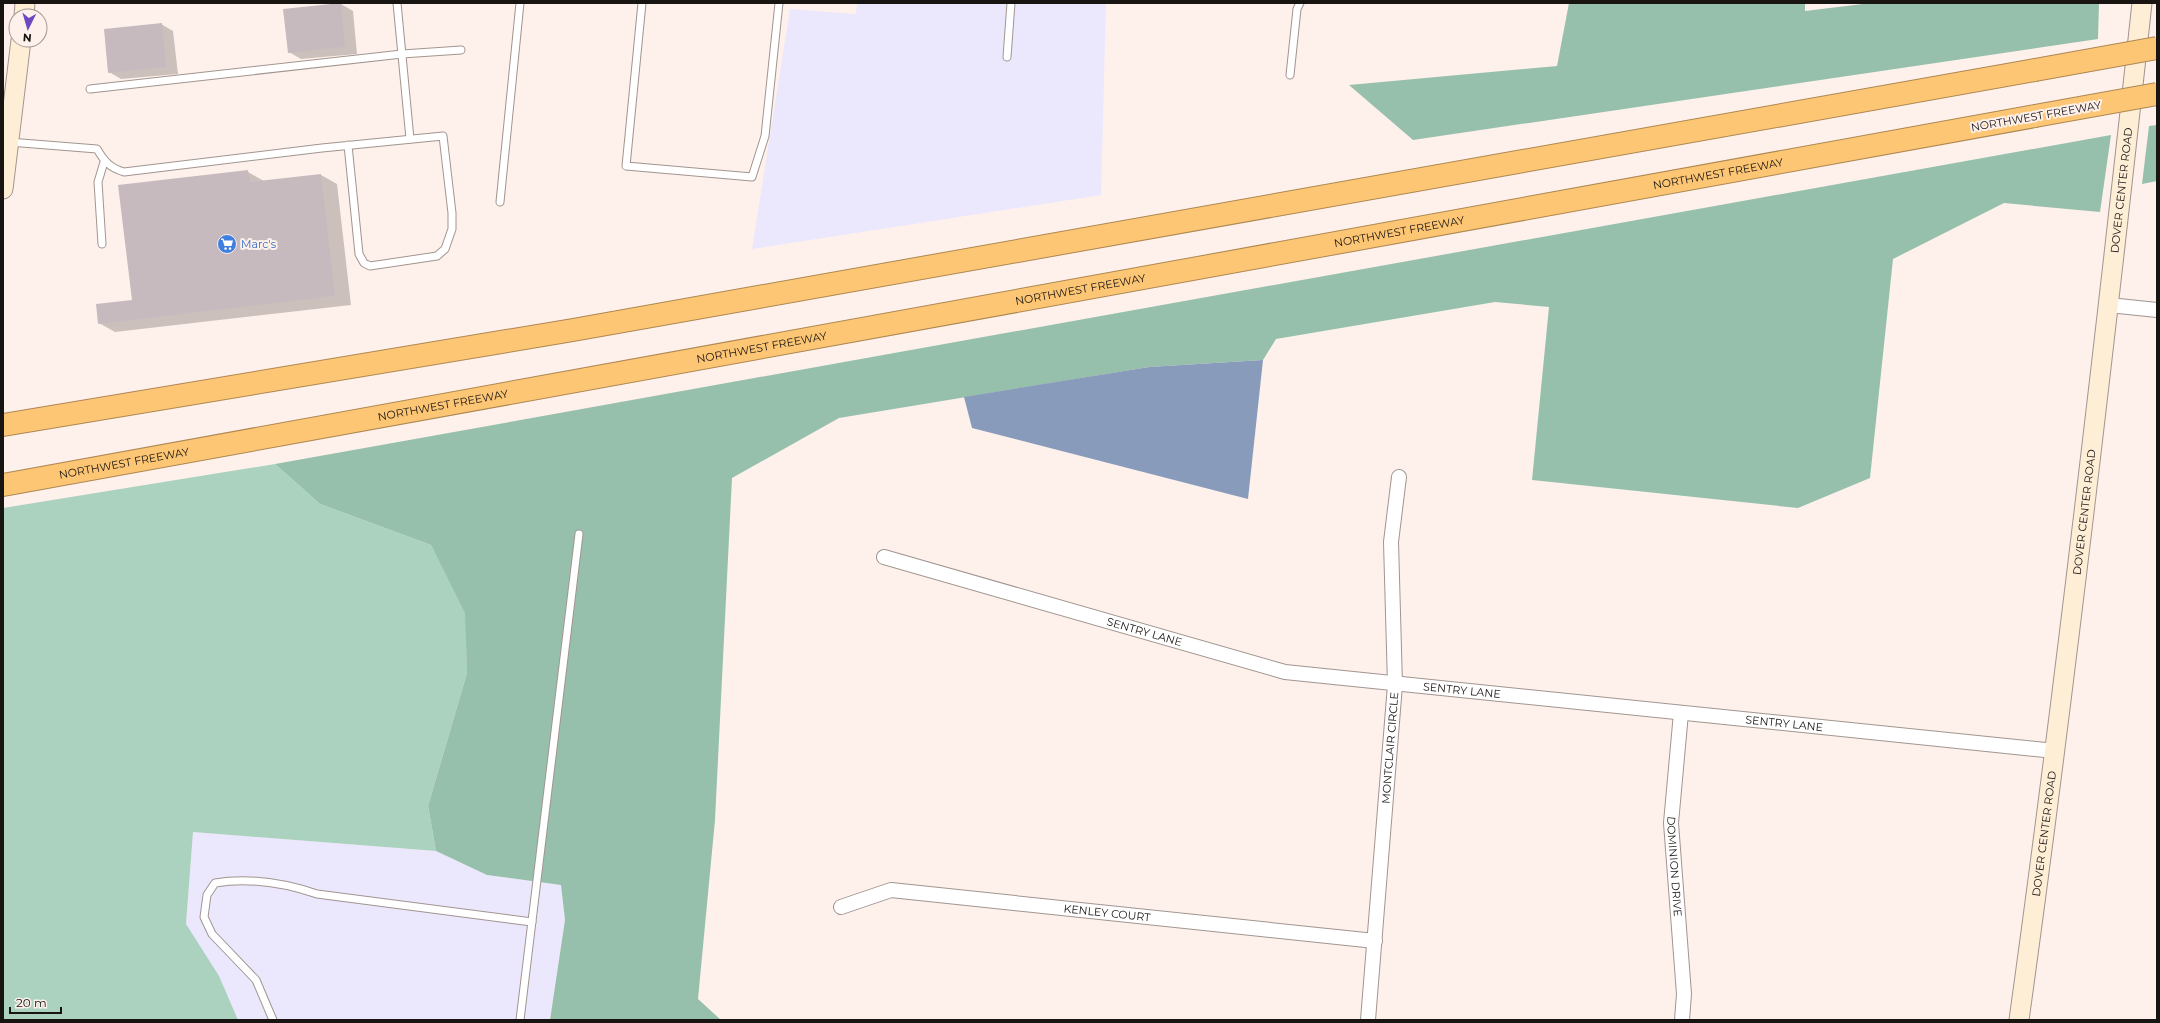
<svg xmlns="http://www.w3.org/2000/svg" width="2160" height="1023" viewBox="0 0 2160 1023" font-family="Montserrat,sans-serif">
<rect width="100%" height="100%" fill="#fef1ec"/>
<g fill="#ebe7fd">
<path d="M857,3H1106L1101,195L752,249L790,9L856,14Z"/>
<path d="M193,832L436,851L487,875L561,885L565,920L550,1020H238L186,924Z"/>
</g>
<path fill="#abd2bf" d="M275,464L320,504L431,545L466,613L467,673L428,806L436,851L193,832L186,924L219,976L238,1020H3V508Z"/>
<g fill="#97c0ac">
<path d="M1569,3H1805V11L1871,3H2099L2098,39L1413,140L1349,85L1557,66Z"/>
<path d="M2157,125V181L2142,184L2149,126Z"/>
<path d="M2111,135L2100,212L2004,203L1893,259L1870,478L1798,508L1532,480L1549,307L1495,302L1276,339L1263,360L1149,367L839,418L732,478L715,820L698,999L721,1020H550L565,920L561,885L487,875L436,851L428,806L467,673L465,613L431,545L320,504L275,464Z"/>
</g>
<path fill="#889bbb" d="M1263,360L1248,499L972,428L964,397L1149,367Z"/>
<g fill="#0003">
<path d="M341,4L353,11L357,54L301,59L289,52Z"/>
<path d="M161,24L173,31L178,74L121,79L109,72Z"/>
<path d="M248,172L264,181L321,175L337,184L351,305L115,332L99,323L133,301L120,186Z"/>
</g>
<g fill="#c7babf">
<path d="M341,3L345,47L288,53L283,9Z"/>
<path d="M162,23L166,67L108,73L104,29Z"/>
<path d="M248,170L250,182L321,174L335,296L98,324L96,304L132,300L118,185Z"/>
</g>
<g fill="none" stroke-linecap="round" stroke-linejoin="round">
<g stroke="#a19590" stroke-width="9">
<g id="lane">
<path d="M397,3L410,139"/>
<path d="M642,3L626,166L752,177L765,136L779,3"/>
<path d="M1007,57L1011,3"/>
<path d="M1290,75L1297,9L1300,3"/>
<path d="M90,89L402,54L461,50"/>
<path d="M9,142L97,149C104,161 110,168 124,172L322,148L443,136L452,213V229L445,249L437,256L370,266L364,263L359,254L348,145"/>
<path d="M500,202L520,3"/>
<path d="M102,244L98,182L104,162"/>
<path d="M273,1020L256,980L212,934L204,917L207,895L215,883C251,877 284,883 317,894L532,922"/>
<path d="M520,1020L579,534"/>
</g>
</g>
<g stroke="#a19590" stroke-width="16">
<g id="street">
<path d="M2109,305L2157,310"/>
<path id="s1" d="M884,557L1285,672L2055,751"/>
<path id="s2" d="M1681,713L1671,823L1684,994L1682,1020"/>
<path id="s3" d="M841,907L891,890L1375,941"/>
<path id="s4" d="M1368,1020L1395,685L1391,542L1399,477"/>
</g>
</g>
<g stroke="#a19590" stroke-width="21">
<g id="secondary">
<path d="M24,16L25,3"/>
<path d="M3,189L21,40"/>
<path id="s5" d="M2019,1020C2066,682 2105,342 2142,3"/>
</g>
</g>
<g stroke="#ad8852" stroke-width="24">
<g id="highway">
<path d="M3,425L573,330L2035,70"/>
<path id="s6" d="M3,485L2035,116"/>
</g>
</g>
<use href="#lane" stroke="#fff" stroke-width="7"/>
<use href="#street" stroke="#fff" stroke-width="14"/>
<use href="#secondary" stroke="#feeed6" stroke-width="19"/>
<use href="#highway" stroke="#fdc675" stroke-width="22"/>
<g stroke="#ad8852" stroke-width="24" stroke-linecap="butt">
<g id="highway-bridge">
<path d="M2035,70L2157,48"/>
<path d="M2035,116L2157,94"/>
</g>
</g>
<use href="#highway-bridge" stroke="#fdc675" stroke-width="22"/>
</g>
<defs>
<g id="supermarket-disc" transform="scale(1)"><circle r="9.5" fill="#3f7fe0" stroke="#fef1ec"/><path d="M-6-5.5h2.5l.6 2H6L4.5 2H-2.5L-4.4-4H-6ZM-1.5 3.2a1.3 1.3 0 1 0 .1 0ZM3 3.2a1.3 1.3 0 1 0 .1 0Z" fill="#fff"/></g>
</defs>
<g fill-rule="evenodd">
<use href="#supermarket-disc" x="227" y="244"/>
</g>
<g text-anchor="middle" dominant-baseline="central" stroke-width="4" stroke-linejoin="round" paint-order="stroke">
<g font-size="11" fill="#181412" stroke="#fef1ec">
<text transform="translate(2036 116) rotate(-10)">NORTHWEST FREEWAY</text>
<text stroke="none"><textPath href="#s6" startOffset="1743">NORTHWEST FREEWAY</textPath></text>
<text stroke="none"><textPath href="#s5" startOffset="836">DOVER CENTER ROAD</textPath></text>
<text stroke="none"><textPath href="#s6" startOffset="1419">NORTHWEST FREEWAY</textPath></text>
<text stroke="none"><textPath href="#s6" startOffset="1095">NORTHWEST FREEWAY</textPath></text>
<text stroke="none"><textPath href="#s6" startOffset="771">NORTHWEST FREEWAY</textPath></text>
<text stroke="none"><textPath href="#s6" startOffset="447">NORTHWEST FREEWAY</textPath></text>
<text stroke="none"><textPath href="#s6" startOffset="123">NORTHWEST FREEWAY</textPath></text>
<text stroke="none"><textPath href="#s5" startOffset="512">DOVER CENTER ROAD</textPath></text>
<text stroke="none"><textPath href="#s1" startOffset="271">SENTRY LANE</textPath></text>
<text stroke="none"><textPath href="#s1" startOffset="595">SENTRY LANE</textPath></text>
<text stroke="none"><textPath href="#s1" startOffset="919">SENTRY LANE</textPath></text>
<text stroke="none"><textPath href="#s4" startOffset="273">MONTCLAIR CIRCLE</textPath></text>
<text stroke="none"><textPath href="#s5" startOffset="188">DOVER CENTER ROAD</textPath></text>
<text stroke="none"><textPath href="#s2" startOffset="154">DOMINION DRIVE</textPath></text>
<text stroke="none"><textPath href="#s3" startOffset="270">KENLEY COURT</textPath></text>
</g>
<g font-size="11" fill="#366cbe" stroke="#fef1ec" text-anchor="start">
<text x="241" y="244">Marc's</text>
</g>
</g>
<rect width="2160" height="1023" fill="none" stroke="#181412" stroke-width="8"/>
<g transform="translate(28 28) rotate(185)"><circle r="19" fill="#fef1ec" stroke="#a29995"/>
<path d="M0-3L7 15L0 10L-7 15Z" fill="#6d48c1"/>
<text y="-6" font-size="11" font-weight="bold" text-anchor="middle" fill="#181412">N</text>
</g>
<path d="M10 1007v6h51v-6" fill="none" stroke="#181412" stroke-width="2"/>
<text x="16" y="1007" font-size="12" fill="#181412" stroke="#fef1ec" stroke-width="3" paint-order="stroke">20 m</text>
</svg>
